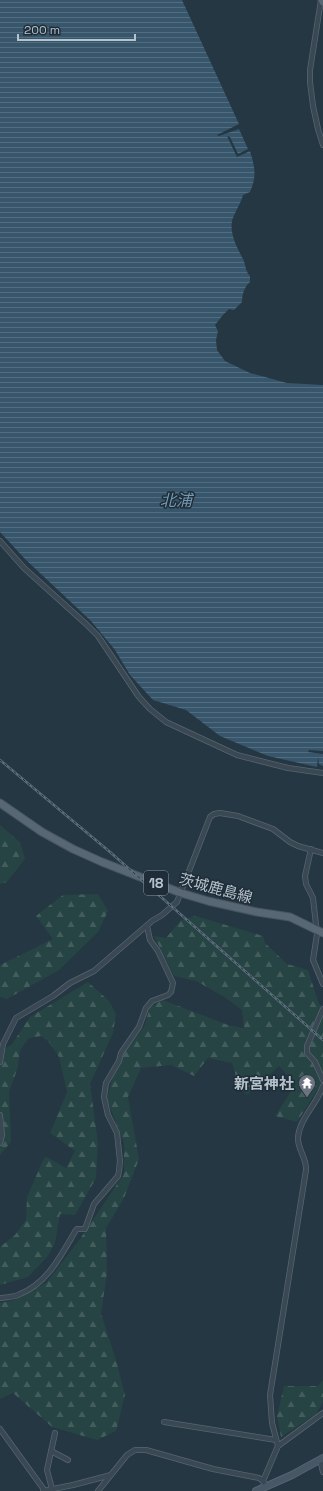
<svg xmlns="http://www.w3.org/2000/svg" width="323" height="1491" viewBox="0 0 323 1491" font-family="'Space Grotesk','Noto Sans JP',sans-serif">
<defs>
<pattern id="forest-firs" width="22" height="20" patternUnits="userSpaceOnUse"><rect width="22" height="20" fill="#264443"/><path d="M5 1l3.5 6h-7zM16 11l3.5 6h-7z" fill="#435d5d"/></pattern>
<pattern id="water-rules" width="6" height="5" patternUnits="userSpaceOnUse"><rect width="6" height="5" fill="#37566b"/><path d="M0 2.5h6" fill="none" stroke="#526d7f"/></pattern>
</defs>
<rect width="100%" height="100%" fill="#243743"/>
<g fill="url(#forest-firs)">
<path d="M0,825L20,842L25,859L7,882L0,884Z"/>
<path d="M98,894L108,911L98,932L59,970L7,999L0,997V965L53,939L36,916L63,895Z"/>
<path d="M196,916L263,936L265,943L287,964L308,970L319,1004L323,1006V1081L297,1122L275,1116L296,1084L279,1066L247,1095L239,1087L232,1063L208,1058L194,1076L171,1065L141,1068L128,1097L139,1159L124,1198L106,1228L107,1273L101,1314L116,1360L125,1395L116,1431L97,1440L52,1427L13,1393L0,1399V1303L14,1300L46,1283L80,1239L124,1174V1144L107,1099L113,1075L123,1057L122,1056L144,1027L150,1007L163,1000L228,1025L244,1028L242,1010L223,996L196,981L174,976L154,936L166,938L181,920Z"/>
<path d="M88,982L109,1001L116,1014L113,1033L90,1084L98,1143L96,1178L75,1215L60,1214L55,1243L48,1256L28,1277L0,1285V1247L15,1235L26,1220L27,1197L44,1158L47,1157L66,1168L75,1151L50,1133L67,1092L59,1057L49,1042L41,1036L29,1038L20,1050L18,1067L9,1092L11,1142L0,1155V1052L12,1044L30,1017Z"/>
<path d="M323,1380V1402L316,1414L281,1437L277,1416L284,1386H318Z"/>
</g>
<path fill="url(#water-rules)" d="M0,0H182L239,124L217,135L219,136L239,129L248,149L238,154L230,137L227,136L237,157L250,151C255,168 257,176 250,192L243,195C241,203 236,210 233,218C228,231 237,248 243,259C246,265 245,271 250,276V282C244,287 242,295 242,302L234,310L229,309L223,315L215,325L218,331L216,340L217,350L225,361L250,373L287,383L323,385V751L309,750L308,752L323,754V766L319,764L318,757L317,767L268,756L220,736L186,710L153,700L130,675L115,650L91,621L25,559L0,532Z"/>
<g fill="none" stroke-linecap="round" stroke-linejoin="round">
<g stroke="#576570" stroke-width="6">
<g id="minor">
<path d="M321,0L310,70V82L313,106L318,129L323,145"/>
<path d="M0,541L24,568L86,624L98,636L139,697L150,709L166,722L237,755L288,768L323,773"/>
<path d="M311,849L305,876L306,884L313,898L317,934L313,960L323,984"/>
<path d="M323,1009L307,1046V1053L315,1062L323,1080"/>
<path d="M0,1062L3,1044L16,1018L53,996L70,983L94,971L152,921L162,915L177,902L210,817L214,814L220,813L238,816L273,829L290,842L298,846L323,853"/>
<path d="M0,1115L2,1135L0,1143"/>
<path d="M0,1298H2C8,1297 15,1297 20,1294C48,1283 61,1255 76,1230L77,1229H85L94,1204L118,1176L119,1171L120,1161L117,1133L108,1115L104,1097L106,1083L119,1061L121,1053L139,1027L146,1008L152,1001L168,995L171,992L173,983L158,951L150,940L147,926"/>
<path d="M164,1422L276,1440"/>
<path d="M0,1429L45,1491"/>
<path d="M278,1446L272,1423L270,1395L306,1170C307,1158 297,1149 298,1137C300,1118 317,1104 323,1086"/>
<path d="M51,1451L68,1460"/>
<path d="M320,1459L323,1472"/>
<path d="M264,1483L263,1481L278,1446L323,1413"/>
<path d="M52,1489L47,1470L55,1433"/>
<path d="M43,1491L73,1485L111,1475"/>
<path d="M98,1491L127,1455L135,1450H146L213,1469L259,1478L263,1481"/>
</g>
</g>
<g stroke="#576570" stroke-width="8">
<path id="secondary" d="M256,1491L292,1475L323,1458"/>
</g>
<g stroke="#46545f" stroke-width="9">
<g id="primary">
<path d="M322,0L323,2"/>
<path d="M0,803L42,832L73,849L102,862L181,893L208,901L257,912L290,917L323,933"/>
</g>
</g>
<use href="#minor" stroke="#394853" stroke-width="4.5"/>
<use href="#secondary" stroke="#475766" stroke-width="6"/>
<use href="#primary" stroke="#576773" stroke-width="7"/>
<g stroke="#5b6d7a" stroke-width="2.5">
<path id="rail" d="M0,760L110,852L323,1040"/>
</g>
<use href="#rail" stroke="#1e2d38" stroke-width="1" stroke-dasharray="3" stroke-linecap="butt"/>
</g>
<defs>
<g id="temple-pin" transform="scale(0.9)"><path d="M0 17L-7.5 6A9.5 9.5 0 1 1 7.5 6Z" fill="#6b7280" stroke="#1e2d38"/><path d="M0-6L5-2H3V0L6.5 2.5H4V6H1.5V3h-3V6H-4V2.5H-6.5L-3 0V-2H-5Z" fill="#fff"/></g>
</defs>
<g fill-rule="evenodd">
<use href="#temple-pin" x="307" y="1083"/>
</g>
<g text-anchor="middle" dominant-baseline="central" stroke-width="3" stroke-linejoin="round" paint-order="stroke">
<rect fill="#1e2d38" stroke="#8895a0" stroke-width="1" x="144" y="871" width="24" height="24" rx="3"/>
<g font-size="14" font-weight="bold" fill="#b6c2cc">
<text x="156" y="883">18</text>
</g>
<g font-size="15" fill="#b6c2cc" stroke="#1e2d38">
<text transform="translate(216 888) rotate(15)">茨城鹿島線</text>
</g>
<g font-size="15" font-weight="bold" fill="#b6c2cc" stroke="#1e2d38" text-anchor="end">
<text x="294" y="1083">新宮神社</text>
</g>
<g font-size="16" font-style="italic" fill="#7498b1" stroke="#1e2d38">
<text x="176" y="500">北浦</text>
</g>
</g>
<path d="M18 34v6h117v-6" fill="none" stroke="#b6c2cc" stroke-width="2"/>
<text x="24" y="34" font-size="12" fill="#b6c2cc" stroke="#1e2d38" stroke-width="3" paint-order="stroke">200 m</text>
</svg>
